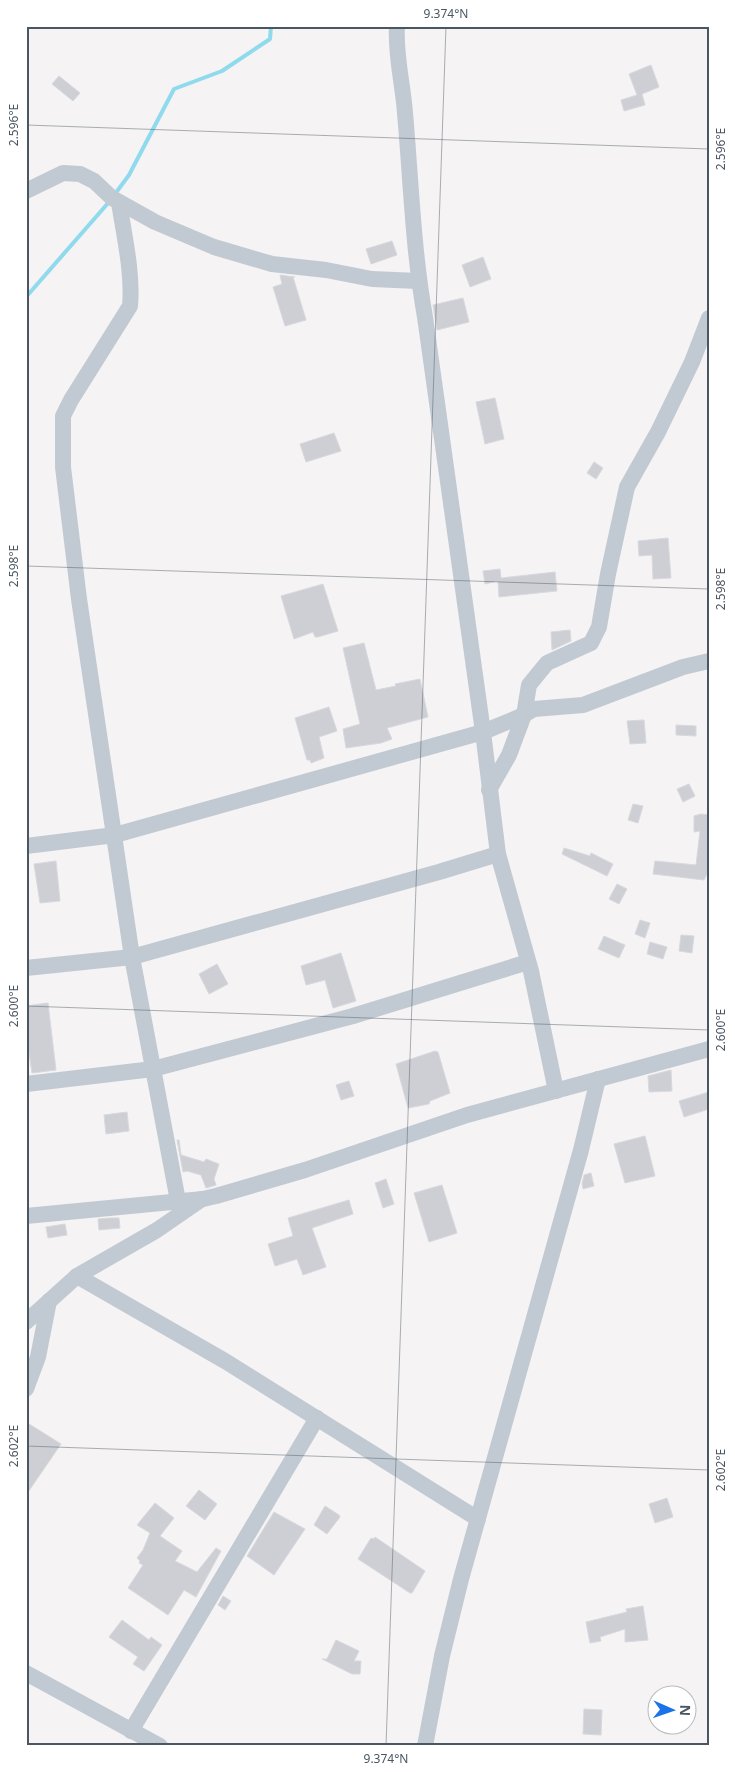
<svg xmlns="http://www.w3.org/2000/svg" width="735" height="1772" viewBox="0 0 735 1772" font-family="'Noto Sans',sans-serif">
<rect width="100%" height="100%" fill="#f5f3f3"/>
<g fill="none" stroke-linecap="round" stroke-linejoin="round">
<g stroke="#90daee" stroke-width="4">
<path d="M115,194L129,175L174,89L222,71L270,39L271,26"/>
<path d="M26,297L109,202"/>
</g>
</g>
<g fill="#cdcfd5" stroke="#d7d9de">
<path d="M651,65L659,87L642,94L645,105L624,111L621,100L637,95L629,74Z"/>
<path d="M59,76L80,93L73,101L52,84Z"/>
<path d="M392,241L397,255L371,264L366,249Z"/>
<path d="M483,257L491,279L470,287L462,265Z"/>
<path d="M280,275L295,277H293L306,320L285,326L273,287L282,284Z"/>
<path d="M463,298L469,322L437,330L433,305Z"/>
<path d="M495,398L504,439L485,444L476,402Z"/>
<path d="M334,433L341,451L306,462L300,444Z"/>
<path d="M594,462L603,468L596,479L587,473Z"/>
<path d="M668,538L671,578L653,579L652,555L639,556L638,541Z"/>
<path d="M500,569L501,578L555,572L557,591L499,597L498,581L485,584L483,571Z"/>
<path d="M323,584L338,631L318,637H315L313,632L294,639L281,596Z"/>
<path d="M570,630L571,641L552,650L551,632Z"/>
<path d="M364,643L376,690L396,686L395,684L420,679L428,717L387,728L392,739L381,743L346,748L343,729L360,724L343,648Z"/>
<path d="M329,707L337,731L319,737L324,758L311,763L310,760H307L295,718Z"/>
<path d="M644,720L646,743L630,744L627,721Z"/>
<path d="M676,725L696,726V736L676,735Z"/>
<path d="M689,784L695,796L683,802L677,789Z"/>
<path d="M633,804L643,806L638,823L628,820Z"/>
<path d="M701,814L709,815V870L704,880L653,874L655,861L696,865L700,831L694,832V816Z"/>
<path d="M564,848L590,856L591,853L613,864L607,876L562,854Z"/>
<path d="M56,861L60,901L40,903L34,864Z"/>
<path d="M617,884L627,889L619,904L609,899Z"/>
<path d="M640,920L650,923L645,938L635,934Z"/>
<path d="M681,935L694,936L692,953L679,951Z"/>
<path d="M604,936L625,945L619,958L598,949Z"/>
<path d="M650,942L667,947L663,959L647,954Z"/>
<path d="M341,953L356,1001L333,1008L325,980L306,985L301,966Z"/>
<path d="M217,964L228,984L209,994L199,974Z"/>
<path d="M48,1003L56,1070L32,1073L26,1033V1006Z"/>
<path d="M435,1051L438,1052L450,1093L430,1101L429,1104L408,1108L396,1064Z"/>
<path d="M671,1070L672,1091L649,1092L648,1076Z"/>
<path d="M349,1081L354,1096L341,1100L336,1085Z"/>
<path d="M709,1092V1109L684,1117L679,1101Z"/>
<path d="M127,1112L129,1131L106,1134L104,1115Z"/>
<path d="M645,1136L655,1176L625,1183L614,1144Z"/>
<path d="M177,1140H179L181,1155L204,1162L206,1159L219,1164L214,1179L216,1185L206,1188L201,1175L187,1171L183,1172Z"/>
<path d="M591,1173L594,1186L583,1189L582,1184L584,1175Z"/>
<path d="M386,1179L394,1204L383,1208L375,1183Z"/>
<path d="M442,1185L457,1233L429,1242L414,1193Z"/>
<path d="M349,1200L353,1214L312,1228L326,1267L303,1275L297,1259L275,1266L268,1244L293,1236L288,1218Z"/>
<path d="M110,1218H119L120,1228L99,1230L98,1219Z"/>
<path d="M65,1224L67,1235L48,1238L46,1227Z"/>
<path d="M26,1422L61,1444L26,1495Z"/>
<path d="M199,1490L217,1504L205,1520L186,1506Z"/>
<path d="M667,1498L673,1517L655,1523L649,1504Z"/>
<path d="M155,1503L174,1518L160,1536L182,1551L175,1561L197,1572L216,1548L221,1551L196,1597L184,1590L168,1615L128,1588L143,1565L139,1563L140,1561L137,1558L143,1550L150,1533L137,1525Z"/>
<path d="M325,1506L339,1515L340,1517L327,1534L314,1525Z"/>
<path d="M274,1512L305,1529L274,1575L247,1556Z"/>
<path d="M375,1537L425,1571L412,1593H410L358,1559L371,1538L374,1539Z"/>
<path d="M223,1596L231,1601L225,1610L218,1605Z"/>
<path d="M643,1606L648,1640L625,1642V1629L600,1637L601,1641L590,1643L586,1622L627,1612L626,1609Z"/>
<path d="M122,1620L149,1640L151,1637L162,1645L144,1671L133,1664L138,1657L109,1637Z"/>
<path d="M336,1640L359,1651L354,1661H361L360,1674H352L322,1659H327Z"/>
<path d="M584,1709L602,1710L601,1735L583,1734Z"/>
</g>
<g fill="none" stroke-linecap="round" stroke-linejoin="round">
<g stroke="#c1cad2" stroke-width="16">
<path d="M397,26C395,55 403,84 405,113C411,181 413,250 425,317L483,732L498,854L531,971L556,1091"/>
<path d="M26,191L63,173L80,174L94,181L112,198L155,222L214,247L272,264L326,270L372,279L418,281"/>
<path d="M119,202C124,236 133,272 130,306L71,400L63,416V467L79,599L132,957L178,1201"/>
<path d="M489,790L509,755L524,715L529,685L547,663L591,643L599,627L608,574L627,487L658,432L692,362L709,318"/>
<path d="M26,846L115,835L483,732L524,715L534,709L583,705L683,667L709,661"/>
<path d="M26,968L132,957L439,872L498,854"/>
<path d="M26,1084L153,1069L353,1016L528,962"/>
<path d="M26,1216L203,1199L216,1196L305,1170L467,1115L709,1049"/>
<path d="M77,1276L225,1361L478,1519"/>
<path d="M26,1322L77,1276L157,1230L202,1199"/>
<path d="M26,1389L38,1357L49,1301"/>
<path d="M26,1673L160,1746"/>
<path d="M131,1731L317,1418"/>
<path d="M425,1746L442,1656L461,1579L581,1150L598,1079"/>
</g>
</g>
<path fill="none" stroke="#4a5661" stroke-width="1" stroke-opacity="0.45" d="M26,125L709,149M26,566L709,589M26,1006L709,1030M26,1446L709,1470M386,1746L446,26"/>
<rect width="735" height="1772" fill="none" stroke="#ffffff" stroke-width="55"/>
<g transform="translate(672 1710) rotate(92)"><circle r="24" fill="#ffffff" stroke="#b7bbc0"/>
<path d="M0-4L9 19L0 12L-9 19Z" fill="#1a73e8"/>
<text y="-8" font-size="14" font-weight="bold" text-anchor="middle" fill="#4a5661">N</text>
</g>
<rect x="28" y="28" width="680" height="1716" fill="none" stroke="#4a5661" stroke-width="2"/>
<g font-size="12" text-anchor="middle" fill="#4a5661">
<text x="446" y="18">9.374°N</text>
<text transform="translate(14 125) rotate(-90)" y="4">2.596°E</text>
<text transform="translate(721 149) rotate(-90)" y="4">2.596°E</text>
<text transform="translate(14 566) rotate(-90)" y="4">2.598°E</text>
<text transform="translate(721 589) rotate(-90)" y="4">2.598°E</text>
<text transform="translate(14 1006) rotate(-90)" y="4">2.600°E</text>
<text transform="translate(721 1030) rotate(-90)" y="4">2.600°E</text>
<text transform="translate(14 1446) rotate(-90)" y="4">2.602°E</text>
<text transform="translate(721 1470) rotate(-90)" y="4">2.602°E</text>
<text x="386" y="1763">9.374°N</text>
</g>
</svg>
